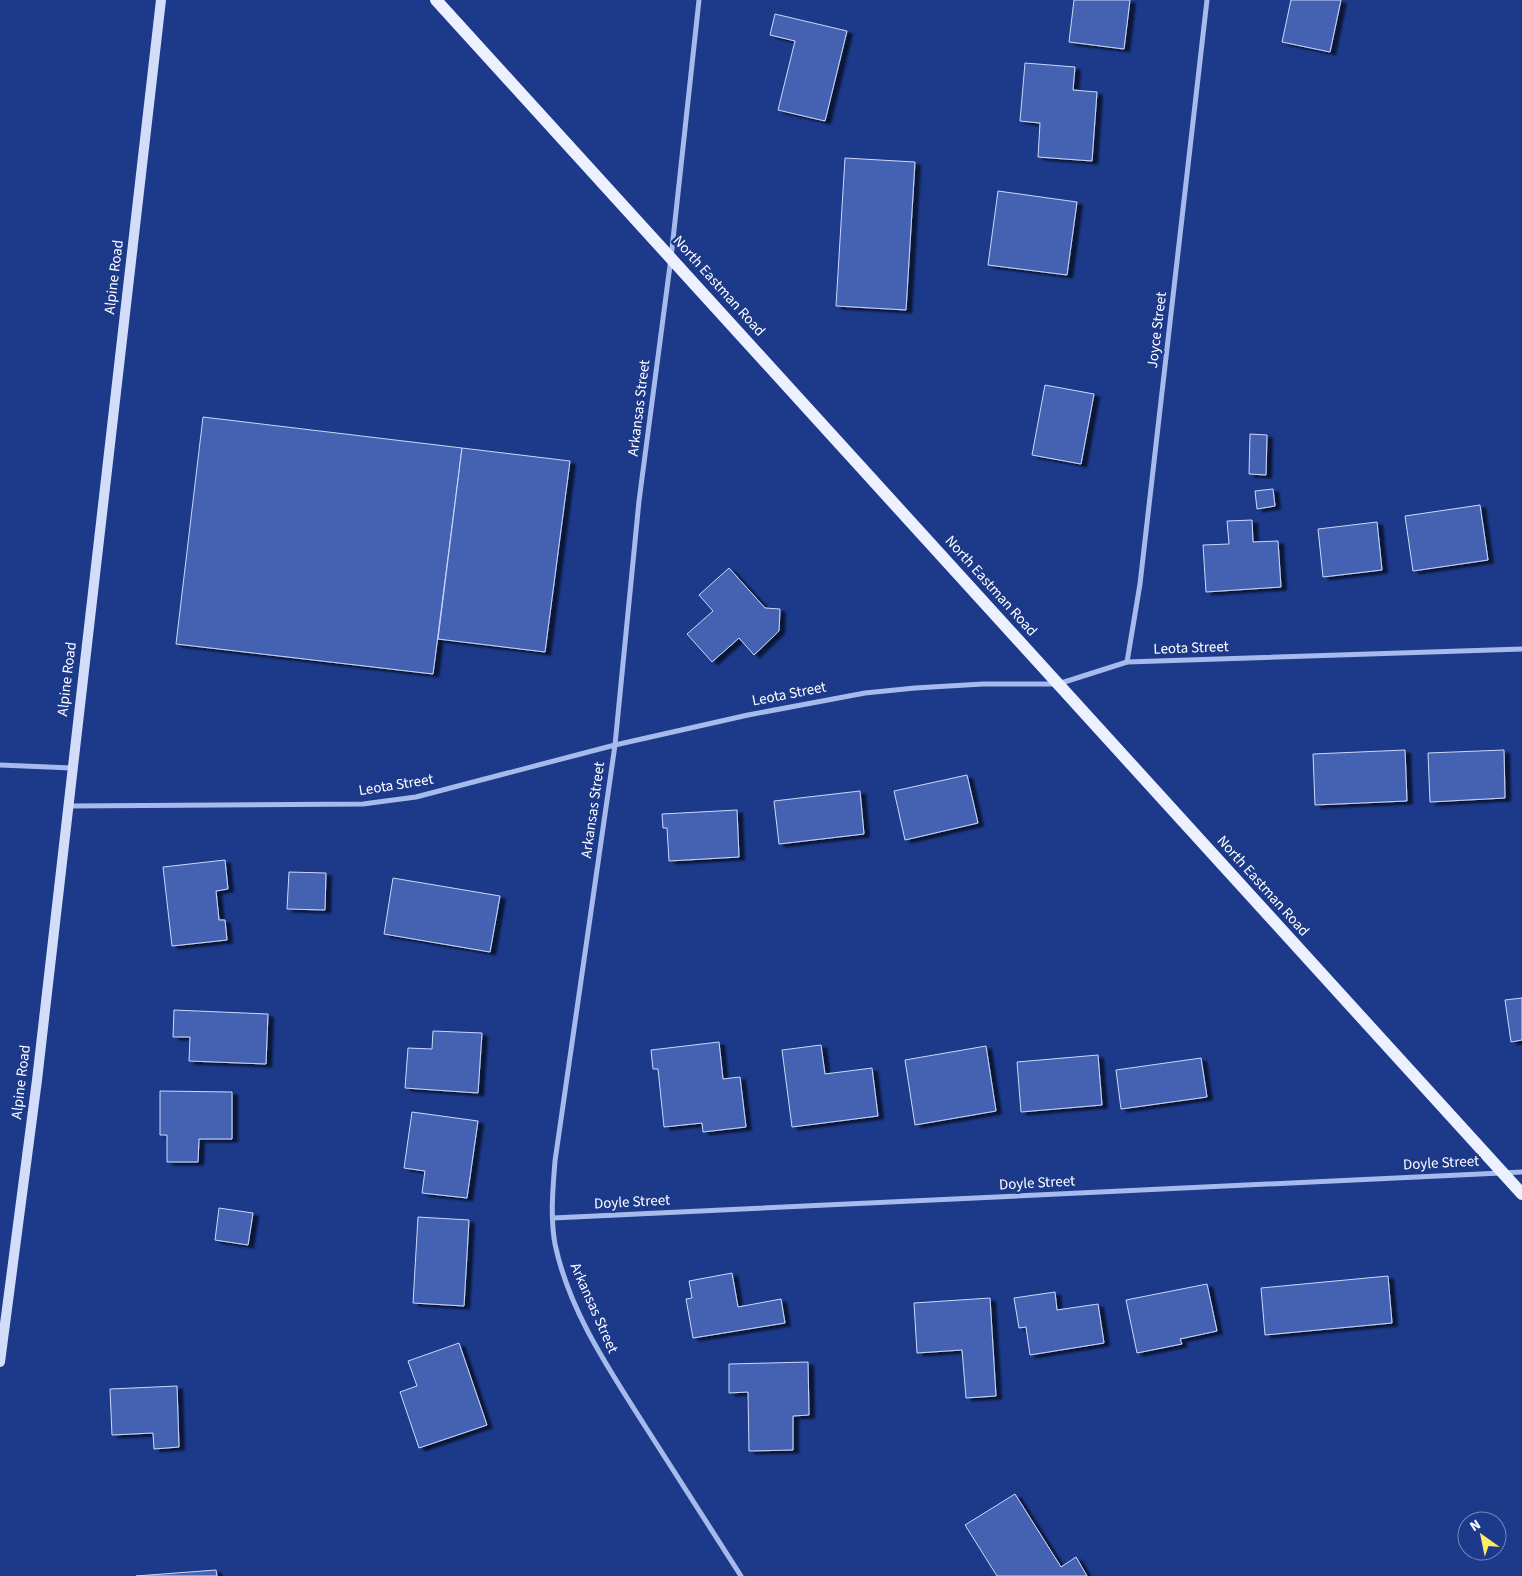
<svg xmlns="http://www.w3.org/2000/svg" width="1522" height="1576" viewBox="0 0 1522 1576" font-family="'Source Sans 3',sans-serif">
<defs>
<filter id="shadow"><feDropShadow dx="5.5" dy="3" stdDeviation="1" flood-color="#0009"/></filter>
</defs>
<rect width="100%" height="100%" fill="#1c398a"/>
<g fill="#4462b2" stroke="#ccd8f9" filter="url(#shadow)">
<path d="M1074,0H1130L1124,49L1069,42Z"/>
<path d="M1291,0H1341L1330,52L1282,42Z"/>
<path d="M775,14L847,31L825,121L778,110L795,41L770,35Z"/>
<path d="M1025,63L1075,67L1073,90L1097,92L1092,161L1038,157L1040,123L1020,121Z"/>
<path d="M845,158L915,162L906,310L836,306Z"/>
<path d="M998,191L1077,202L1067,275L988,265Z"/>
<path d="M1045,385L1094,394L1081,464L1032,455Z"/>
<path d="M203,417L462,448L433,674L176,644Z"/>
<path d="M1250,434L1267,435L1266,475L1249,474Z"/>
<path d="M462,448L570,461L545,652L438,639Z"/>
<path d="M1273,489L1275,506L1257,509L1255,491Z"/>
<path d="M1480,505L1488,560L1413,571L1405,516Z"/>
<path d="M1252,520L1253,542L1278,541L1281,587L1206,592L1203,545L1229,544L1227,521Z"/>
<path d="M1377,522L1382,570L1323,577L1318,529Z"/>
<path d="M729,568L765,608L780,609L779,631L754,655L739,638L712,662L687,634L713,611L699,595Z"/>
<path d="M1405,750L1407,801L1315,805L1313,754Z"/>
<path d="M1504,750L1505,798L1430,802L1428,753Z"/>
<path d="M967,775L978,823L905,840L894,791Z"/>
<path d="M860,791L864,834L779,844L774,801Z"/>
<path d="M737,810L739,857L669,861L667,828H663L662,814Z"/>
<path d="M225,860L228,889L216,891L219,920H225L227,940L172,946L163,867Z"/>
<path d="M289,872L326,873L325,910L287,909Z"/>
<path d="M393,878L500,896L490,952L384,934Z"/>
<path d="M1522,998V1040L1511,1042L1505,1000Z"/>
<path d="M174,1010L268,1014L266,1064L189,1061L190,1037H173Z"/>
<path d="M433,1031L482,1033L478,1093L405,1088L408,1048L432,1049Z"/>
<path d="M719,1042L723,1079L740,1077L746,1127L703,1132L702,1123L664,1127L658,1069H653L651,1050Z"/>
<path d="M821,1045L825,1074L872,1068L878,1116L792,1127L782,1050Z"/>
<path d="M986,1046L996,1111L915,1125L905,1060Z"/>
<path d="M1098,1055L1102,1105L1021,1112L1017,1062Z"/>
<path d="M1201,1058L1207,1097L1121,1109L1116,1070Z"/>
<path d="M160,1091L232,1092V1139H199L198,1162H167V1135H160Z"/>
<path d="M412,1112L478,1121L467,1198L422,1193L425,1171L404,1168Z"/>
<path d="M219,1208L253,1213L248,1245L215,1240Z"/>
<path d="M418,1217L469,1220L464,1306L413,1303Z"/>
<path d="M732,1273L738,1307L781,1299L785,1323L693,1338L686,1299L692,1298L689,1281Z"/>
<path d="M1388,1276L1392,1323L1265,1335L1261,1288Z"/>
<path d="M1207,1284L1217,1331L1180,1339L1182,1344L1137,1353L1126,1300Z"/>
<path d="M1055,1292L1057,1310L1098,1304L1104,1343L1030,1355L1026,1327L1019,1328L1014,1298Z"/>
<path d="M990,1298L996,1396L966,1398L962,1350L917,1353L914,1303Z"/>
<path d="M459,1343L487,1425L419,1448L400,1392L417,1386L408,1361Z"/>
<path d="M808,1362L809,1415L793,1416V1450L749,1451L748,1392L729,1393V1364Z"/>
<path d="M177,1386L179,1447L154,1449L153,1433L112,1435L110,1389Z"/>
<path d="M1015,1494L1061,1567L1076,1557L1087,1576H997L965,1525Z"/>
<path d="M216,1570L217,1576H136Z"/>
</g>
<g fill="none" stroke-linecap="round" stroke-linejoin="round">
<g stroke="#a7baec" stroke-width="5">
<path d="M699,0L671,258L639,501L615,745L555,1161C553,1188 550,1216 555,1244C569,1311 609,1369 645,1426C677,1476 709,1526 741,1576"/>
<path d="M1127,662L1140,584L1207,0"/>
<path d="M0,765L72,768"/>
<path d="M68,806L363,804L416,797L615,745L748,715L865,693L915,688L983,684H1058L1127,662L1522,649"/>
<path d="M553,1218L1522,1172"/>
</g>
<path stroke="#d3ddf9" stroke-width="10" d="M0,1362L37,1080L161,0"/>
<path stroke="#ecf0ff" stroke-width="12" d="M436,0L1522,1194"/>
</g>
<g text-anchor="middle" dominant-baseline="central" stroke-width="5" stroke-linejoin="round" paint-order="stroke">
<g font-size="15" fill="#fff" stroke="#1c398a">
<text transform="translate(114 277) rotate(-83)">Alpine Road</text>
<text transform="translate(719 286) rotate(48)">North Eastman Road</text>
<text transform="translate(1157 330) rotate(-83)">Joyce Street</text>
<text transform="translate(639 408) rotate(-83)">Arkansas Street</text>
<text transform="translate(991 586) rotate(48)">North Eastman Road</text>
<text transform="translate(1191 648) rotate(-2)">Leota Street</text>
<text transform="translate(67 679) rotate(-83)">Alpine Road</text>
<text transform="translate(789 694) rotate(-11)">Leota Street</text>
<text transform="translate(396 785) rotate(-9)">Leota Street</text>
<text transform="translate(593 810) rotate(-82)">Arkansas Street</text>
<text transform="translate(1263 886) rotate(48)">North Eastman Road</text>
<text transform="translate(21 1082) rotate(-83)">Alpine Road</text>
<text transform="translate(1441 1163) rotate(-3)">Doyle Street</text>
<text transform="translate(1037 1183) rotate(-3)">Doyle Street</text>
<text transform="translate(632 1202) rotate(-3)">Doyle Street</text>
<text transform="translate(594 1308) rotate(66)">Arkansas Street</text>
</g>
</g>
<g transform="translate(1482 1536) rotate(327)"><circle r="24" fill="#1c398a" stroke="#7788b9"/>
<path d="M0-4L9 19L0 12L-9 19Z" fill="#fceb64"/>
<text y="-8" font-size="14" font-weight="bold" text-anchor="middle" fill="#ffffff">N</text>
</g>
</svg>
